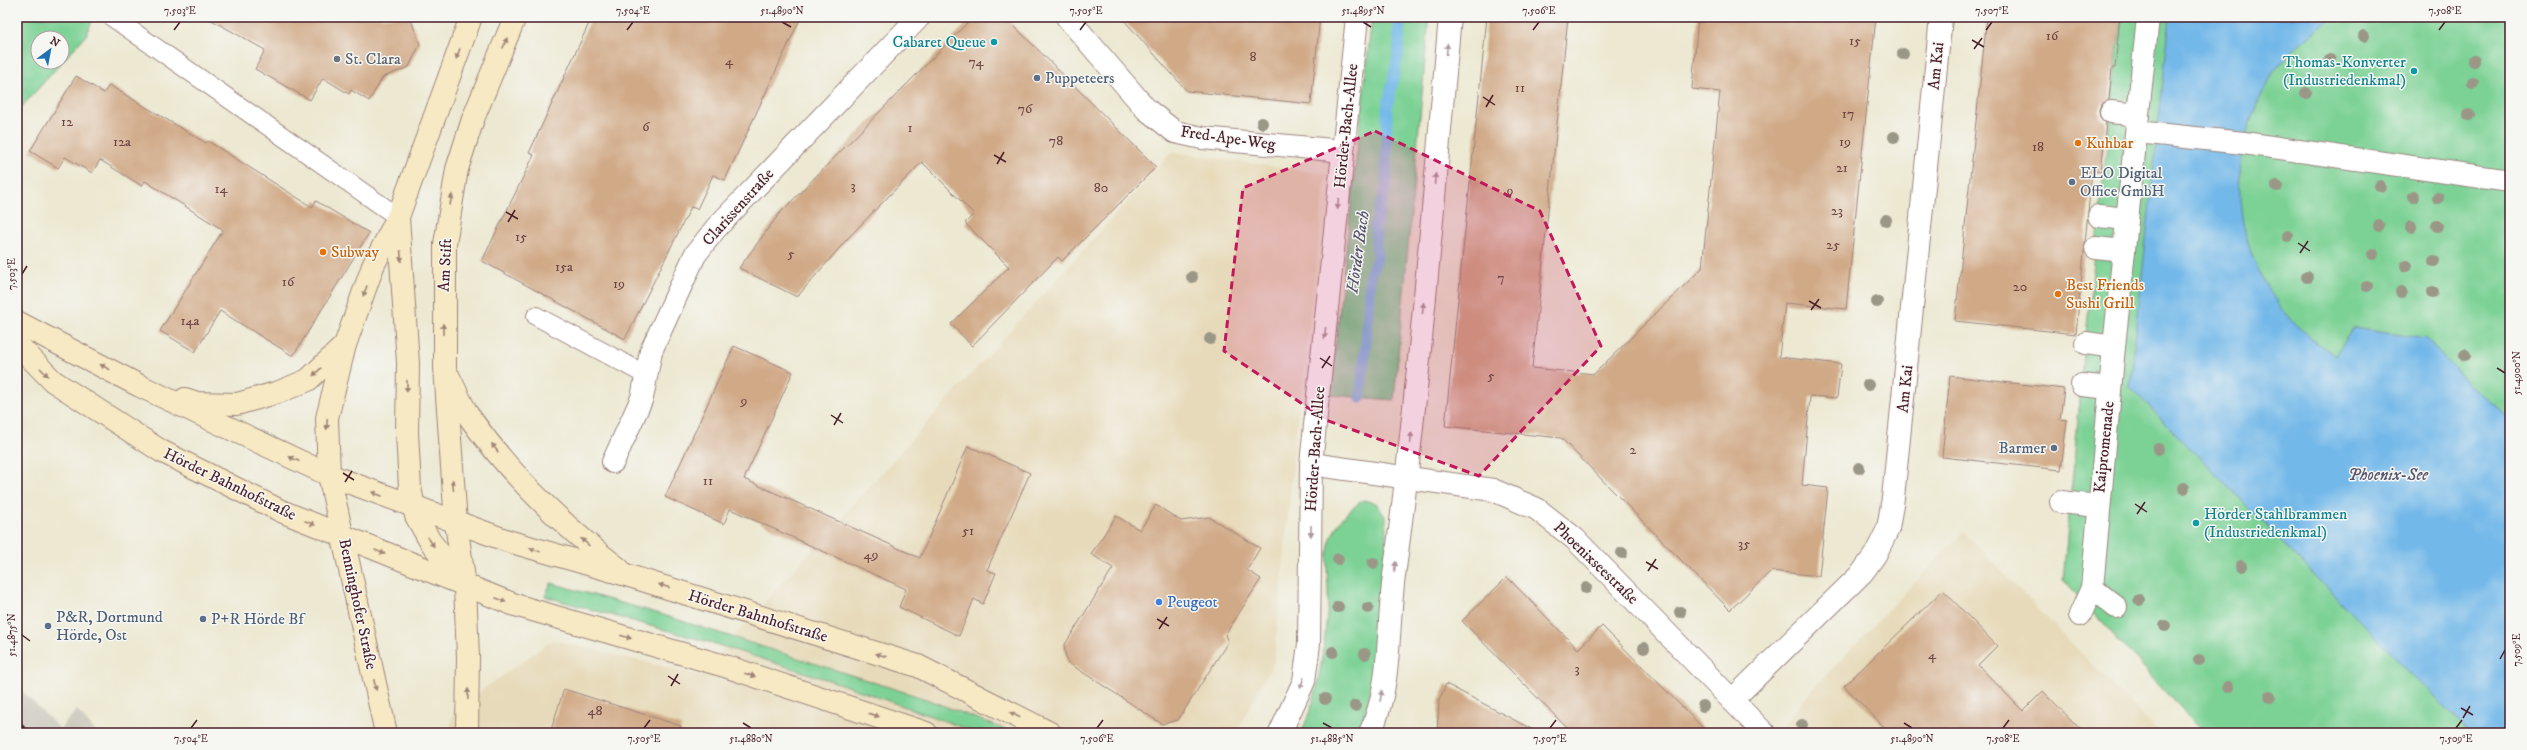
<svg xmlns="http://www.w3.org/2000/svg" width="2527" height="750" viewBox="0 0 2527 750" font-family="'IM FELL DW Pica',serif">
<rect width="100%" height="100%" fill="#f6f6f2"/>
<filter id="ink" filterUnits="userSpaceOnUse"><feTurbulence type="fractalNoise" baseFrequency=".025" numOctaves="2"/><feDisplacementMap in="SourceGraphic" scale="8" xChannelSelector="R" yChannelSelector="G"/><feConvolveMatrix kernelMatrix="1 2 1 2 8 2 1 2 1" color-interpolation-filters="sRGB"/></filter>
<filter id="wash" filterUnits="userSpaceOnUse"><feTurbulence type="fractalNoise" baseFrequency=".012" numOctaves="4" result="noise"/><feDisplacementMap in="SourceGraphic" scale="16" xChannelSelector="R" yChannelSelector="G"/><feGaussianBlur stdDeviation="0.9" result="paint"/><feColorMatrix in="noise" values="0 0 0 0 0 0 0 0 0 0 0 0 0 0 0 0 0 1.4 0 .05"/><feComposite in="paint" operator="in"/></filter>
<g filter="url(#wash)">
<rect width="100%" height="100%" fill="#ece8d1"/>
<g fill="#e7daba">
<path d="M1172,152L1326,174L1295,444L1274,661L1236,733H449L454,710L553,640L699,675Z"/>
<path d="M1963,532L2159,733H1777L1812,690Z"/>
</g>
<path fill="#c8c4b8" d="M17,686L60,729L77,710L97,733H17Z"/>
<g fill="#7bd194" stroke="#627860">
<path d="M17,17H94L86,35L62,62V38H38V62H62L17,112Z"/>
<path d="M1372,17H1429L1394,400L1330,395Z"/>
<path d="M2121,17H2510V733H2204L2063,580L2085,344Z"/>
<path d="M1363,500L1376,503L1386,518V550L1370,696L1358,733H1301C1320,693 1324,647 1328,603C1329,578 1322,551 1336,528C1342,516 1352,508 1363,500Z"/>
<path d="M551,583L660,614L926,699L1014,733H978L841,684L712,643L564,602L545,596Z"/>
</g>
<path fill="#72b8e9" stroke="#5e6c8a" d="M2170,17H2334C2314,31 2295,46 2279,65C2272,73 2267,85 2262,94C2228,160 2233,240 2276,301C2291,324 2313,341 2336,356L2353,328L2427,339L2469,384L2510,418V733H2470L2130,387Z"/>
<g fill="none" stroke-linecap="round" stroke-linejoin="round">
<path stroke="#72b8e9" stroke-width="11" d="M1360,398L1366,343L1370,275L1377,259L1375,226L1386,188L1387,109L1399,50V17"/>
</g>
<g id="blocks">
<g fill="#d0a986">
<path d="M206,17H410L420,44L409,67L383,77L369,101L351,90L349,94L323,78L310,100L255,69L265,50Z"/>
<path d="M592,17H801L725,180L713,175L697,209L691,207L625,339L482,261L534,155L529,153Z"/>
<path d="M973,17H1005L1156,167L1062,261L1058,257L972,346L951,324L1009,267L965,223L974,214L922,162L848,238L797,297L739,268L779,214Z"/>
<path d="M1121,17H1320L1311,104L1187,91Z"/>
<path d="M1487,17H1568L1532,368L1594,374L1702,268L1720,92L1692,89L1698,17H1876L1846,309L1785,303L1779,357L1841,364L1837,398L1810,396L1802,485L1828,488L1819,576L1771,571L1730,610L1561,438L1445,426Z"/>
<path d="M1987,17H2120L2115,68H2112L2109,100L2101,104L2099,110L2100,117L2106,123L2101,172L2092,171L2076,334L1955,321Z"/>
<path d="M76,76L104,93L109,85L206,143L208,141L312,207L316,201L369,233L293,356L220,311L195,352L160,331L223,230L145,181L142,186L100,160L92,173L65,157L58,168L30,151Z"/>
<path d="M734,346L793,372L744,479L920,558L968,446L1030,473L987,570L996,573L983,604L974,599L959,636L899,607L906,589L730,509L724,524L665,497Z"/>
<path d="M1950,376L2064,389L2060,419L2067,420L2061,470L1942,457Z"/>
<path d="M1156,505L1181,521L1209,517L1260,548L1247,570L1261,579L1225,635L1228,642L1178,720L1162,724L1067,662L1064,646L1113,568L1091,554L1116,516L1140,530Z"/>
<path d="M1507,577L1578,649L1602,626L1708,733H1572L1462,621Z"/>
<path d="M1943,590L1997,646L1978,665L2023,711L2043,691L2084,733H1890L1844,686Z"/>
<path d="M1446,684L1539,733H1437L1439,701Z"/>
<path d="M564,689L681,726L680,733H550Z"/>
</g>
</g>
</g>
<g filter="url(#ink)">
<use href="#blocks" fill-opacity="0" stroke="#9b847e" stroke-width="1"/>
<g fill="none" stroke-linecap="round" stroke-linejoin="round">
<g stroke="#9b847e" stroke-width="20">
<g id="lane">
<path d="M112,17L398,217"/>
<path d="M536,316L646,375"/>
</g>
</g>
<g stroke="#9b847e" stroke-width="24">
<g id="street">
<path d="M1067,17L1146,109L1175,132L1202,138L1343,151"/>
<path d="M2111,112L2138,115"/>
<path d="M2137,132L2244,143L2510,181"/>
<path d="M2099,216L2127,219"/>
<path d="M2096,248L2124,251"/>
<path d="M2086,343L2114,347"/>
<path d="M2082,385L2110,388"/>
<path d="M613,462L642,398L651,351L695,255L716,228L919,17"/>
<path d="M1311,464L1493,490L1537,509L1575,539L1764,733"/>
<path d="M2061,502L2098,506"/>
<path d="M2092,588L2116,607"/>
<path d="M2080,615L2092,588L2114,347L2148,17"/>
<path d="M1732,700L1862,573L1875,555L1888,529L1893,498L1941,17"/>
<path d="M1280,733L1304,681L1309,644L1311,464L1357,17"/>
<path d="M1370,733C1392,686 1387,627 1394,576C1419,391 1433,203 1450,17"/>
</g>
</g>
<g stroke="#9b847e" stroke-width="24">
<g id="secondary">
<path d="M398,217L408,363L407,432L410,488L416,516L430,541L464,585"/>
<path d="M17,322L140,386L329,475L508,541L626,575L918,666L1050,733"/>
<path d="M17,344L53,381L161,451L281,511L515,605L728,667L926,733"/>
<path d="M449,377C455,389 461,403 468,415C510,475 562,525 619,569"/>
<path d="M185,399L197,403L237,404L279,392L308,380L345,345"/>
<path d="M386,733L329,475L327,418L345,345L373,266L398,217L471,17"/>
<path d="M467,733L468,657L465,586L456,523L445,368V244L457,169L473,119L515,17"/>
</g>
</g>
<use href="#lane" stroke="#fff" stroke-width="18"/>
<use href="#street" stroke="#fff" stroke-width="22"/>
<use href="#secondary" stroke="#f6e9c3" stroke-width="22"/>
<path stroke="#4a1f2b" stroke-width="3" d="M17,721L29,733"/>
</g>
<g fill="#9b9787">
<circle cx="2364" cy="36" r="6"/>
<circle cx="1903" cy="54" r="6"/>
<circle cx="2330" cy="60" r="6"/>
<circle cx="2474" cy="61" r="6"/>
<circle cx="2473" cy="83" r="6"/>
<circle cx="2306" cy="93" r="6"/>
<circle cx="2469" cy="115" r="6"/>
<circle cx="1262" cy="123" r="6"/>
<circle cx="1894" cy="137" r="6"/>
<circle cx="2277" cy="186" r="6"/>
<circle cx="2380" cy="186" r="6"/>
<circle cx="2414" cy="197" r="6"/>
<circle cx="2438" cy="198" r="6"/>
<circle cx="1886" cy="220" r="6"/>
<circle cx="2379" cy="226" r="6"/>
<circle cx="2437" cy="226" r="6"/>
<circle cx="2411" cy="227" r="6"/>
<circle cx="2288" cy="236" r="6"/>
<circle cx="2373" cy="254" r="6"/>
<circle cx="2434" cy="261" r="6"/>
<circle cx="2406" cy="266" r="6"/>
<circle cx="1192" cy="277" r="6"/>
<circle cx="2307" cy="277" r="6"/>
<circle cx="2367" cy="286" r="6"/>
<circle cx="2401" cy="292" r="6"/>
<circle cx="2433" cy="292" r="6"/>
<circle cx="1877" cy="302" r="6"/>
<circle cx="1210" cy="339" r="6"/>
<circle cx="2465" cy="355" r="6"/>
<circle cx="1868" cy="385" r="6"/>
<circle cx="2158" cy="449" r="6"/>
<circle cx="1859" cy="468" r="6"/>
<circle cx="2184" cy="488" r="6"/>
<circle cx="1622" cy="553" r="6"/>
<circle cx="1338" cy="559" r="6"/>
<circle cx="1373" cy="563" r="6"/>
<circle cx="2241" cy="566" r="6"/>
<circle cx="1586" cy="588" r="6"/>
<circle cx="2139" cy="600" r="6"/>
<circle cx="1338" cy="607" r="6"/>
<circle cx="1368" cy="608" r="6"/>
<circle cx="1680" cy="612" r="6"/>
<circle cx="2165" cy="626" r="6"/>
<circle cx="1644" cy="648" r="6"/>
<circle cx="1333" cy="652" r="6"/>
<circle cx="1365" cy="654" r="6"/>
<circle cx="2199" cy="660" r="6"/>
<circle cx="2228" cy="687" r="6"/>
<circle cx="2270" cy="697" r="6"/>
<circle cx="1325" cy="699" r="6"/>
<circle cx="1355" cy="706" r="6"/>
<circle cx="1703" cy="706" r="6"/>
<circle cx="1802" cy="725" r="6"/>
</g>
<defs><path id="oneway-solid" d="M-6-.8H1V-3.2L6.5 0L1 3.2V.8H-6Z"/></defs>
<g fill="#a08477">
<use href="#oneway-solid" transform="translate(505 43) rotate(-68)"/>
<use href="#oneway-solid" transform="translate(458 54) rotate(110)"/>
<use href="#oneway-solid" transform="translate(451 200) rotate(-79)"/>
<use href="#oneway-solid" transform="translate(401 256) rotate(86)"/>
<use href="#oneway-solid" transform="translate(365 291) rotate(110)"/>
<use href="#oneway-solid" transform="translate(443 329) rotate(-90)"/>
<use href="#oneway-solid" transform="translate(105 367) rotate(-152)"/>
<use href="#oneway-solid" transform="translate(44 372) rotate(46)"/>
<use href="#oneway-solid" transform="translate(317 372) rotate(137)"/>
<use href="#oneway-solid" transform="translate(407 386) rotate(91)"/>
<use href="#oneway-solid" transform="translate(327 424) rotate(93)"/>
<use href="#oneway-solid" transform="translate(495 448) rotate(-127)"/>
<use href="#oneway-solid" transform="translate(294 459) rotate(-155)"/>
<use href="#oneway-solid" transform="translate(453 485) rotate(-95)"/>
<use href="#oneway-solid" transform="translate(377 494) rotate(-159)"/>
<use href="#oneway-solid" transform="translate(310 523) rotate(22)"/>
<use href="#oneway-solid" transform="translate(431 542) rotate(56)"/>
<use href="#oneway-solid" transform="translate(585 542) rotate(-138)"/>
<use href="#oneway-solid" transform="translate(535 550) rotate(-162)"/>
<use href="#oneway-solid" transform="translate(380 552) rotate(22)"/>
<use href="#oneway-solid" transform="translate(664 586) rotate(-163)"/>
<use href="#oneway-solid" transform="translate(501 600) rotate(21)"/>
<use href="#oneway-solid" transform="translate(626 637) rotate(16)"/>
<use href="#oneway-solid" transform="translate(881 655) rotate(-163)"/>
<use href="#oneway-solid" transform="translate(750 675) rotate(18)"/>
<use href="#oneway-solid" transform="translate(375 685) rotate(78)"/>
<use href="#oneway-solid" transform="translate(468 694) rotate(-89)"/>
<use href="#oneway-solid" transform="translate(874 715) rotate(18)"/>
<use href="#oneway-solid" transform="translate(1015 715) rotate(-153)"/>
</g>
<g fill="#ae9aa0">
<use href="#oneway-solid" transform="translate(1447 49) rotate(-85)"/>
<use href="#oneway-solid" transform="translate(1435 179) rotate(-85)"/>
<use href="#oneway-solid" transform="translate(1338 204) rotate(96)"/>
<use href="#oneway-solid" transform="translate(1423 308) rotate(-85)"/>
<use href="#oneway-solid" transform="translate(1325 333) rotate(96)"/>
<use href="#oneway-solid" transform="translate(1411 438) rotate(-85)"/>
<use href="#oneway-solid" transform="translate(1311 531) rotate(91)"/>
<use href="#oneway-solid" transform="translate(1395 567) rotate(-82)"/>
<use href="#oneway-solid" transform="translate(1302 683) rotate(108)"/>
<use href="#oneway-solid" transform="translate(1381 696) rotate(-80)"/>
</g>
</g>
<path fill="#c2185b" fill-opacity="0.2" stroke="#c2185b" stroke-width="3" stroke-dasharray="8 5" stroke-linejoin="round" d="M1375,131L1540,211L1601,346L1479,476L1326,420L1224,351L1243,188Z"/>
<path fill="none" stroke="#4a1f2b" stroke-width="1.5" d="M782,22L791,27M1363,22L1371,27M174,30L180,22M627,30L633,22M1080,30L1086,22M1533,30L1539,22M1986,30L1992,22M2439,30L2445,22M1972,40L1984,47M1974,49L1982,38M1483,97L1495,105M1486,107L1493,95M994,155L1006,162M997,164L1004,152M506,212L518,219M508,222L515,210M2298,243L2310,251M2300,253L2308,241M22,274L27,266M1809,301L1821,308M1811,310L1819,299M1320,358L1332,366M1322,368L1330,356M2497,368L2505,373M831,415L843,423M834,425L841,413M343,473L354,480M345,482L352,471M2135,504L2147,512M2137,514L2145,502M1646,562L1658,569M1648,571L1656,559M1157,619L1169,626M1159,629L1167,617M22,635L30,641M2500,659L2505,650M668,676L680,684M671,686L678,674M2461,708L2473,715M2463,718L2470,706M743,723L751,728M1323,723L1332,728M1904,723L1912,728M191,728L197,720M644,728L650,720M1097,728L1103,720M1550,728L1556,720M2003,728L2009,720M2456,728L2462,720"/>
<g fill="#0f9aa8" stroke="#f6f6f2" stroke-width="1.5">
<circle cx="994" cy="42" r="4"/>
<circle cx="2414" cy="71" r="4"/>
<circle cx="2196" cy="523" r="4"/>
</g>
<circle fill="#6b7280" stroke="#f6f6f2" stroke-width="1.5" cx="337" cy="59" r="4"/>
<g fill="#5c6f8a" stroke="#f6f6f2" stroke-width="1.5">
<circle cx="1037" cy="78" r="4"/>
<circle cx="2072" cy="182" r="4"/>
<circle cx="2054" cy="448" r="4"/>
<circle cx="203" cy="619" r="4"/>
<circle cx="48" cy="626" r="4"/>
</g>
<g fill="#e8710a" stroke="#f6f6f2" stroke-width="1.5">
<circle cx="2078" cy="143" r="4"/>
<circle cx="323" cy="252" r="4"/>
<circle cx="2058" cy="294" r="4"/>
</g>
<circle fill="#3f7fe0" stroke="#f6f6f2" stroke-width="1.5" cx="1159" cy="602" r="4"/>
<g text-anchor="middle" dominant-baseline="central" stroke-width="3" stroke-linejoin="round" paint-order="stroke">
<g font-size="14" fill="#6c4242">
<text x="2052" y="36">16</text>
<text x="1855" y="41">15</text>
<text x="1253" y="57">8</text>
<text x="729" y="61">4</text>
<text x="976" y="62">74</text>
<text x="1520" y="88">11</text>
<text x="1025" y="109">76</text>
<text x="1848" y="114">17</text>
<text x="67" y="122">12</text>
<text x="646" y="127">6</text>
<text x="910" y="128">1</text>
<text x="1056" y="141">78</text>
<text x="122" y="142">12a</text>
<text x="1845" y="142">19</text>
<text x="2038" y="147">18</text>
<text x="1842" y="168">21</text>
<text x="853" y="186">3</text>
<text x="1101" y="188">80</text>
<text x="221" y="189">14</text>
<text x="1510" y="191">9</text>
<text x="1837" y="211">23</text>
<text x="521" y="237">15</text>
<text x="1833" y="245">25</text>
<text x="791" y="254">5</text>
<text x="564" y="267">15a</text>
<text x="1501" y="278">7</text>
<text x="288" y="282">16</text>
<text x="619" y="284">19</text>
<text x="2020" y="287">20</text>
<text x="190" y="321">14a</text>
<text x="1491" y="376">5</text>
<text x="744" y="401">9</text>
<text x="1633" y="450">2</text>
<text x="708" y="481">11</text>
<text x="968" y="531">51</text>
<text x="1744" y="544">35</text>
<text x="871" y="555">49</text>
<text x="1932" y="655">4</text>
<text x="1577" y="669">3</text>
<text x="595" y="711">48</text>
</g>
<g font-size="16" fill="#0d838f" stroke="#f6f6f2" text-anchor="end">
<text x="986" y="42">Cabaret Queue</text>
<text x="2406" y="62">Thomas-Konverter<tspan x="2406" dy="18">(Industriedenkmal)</tspan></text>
<text x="2204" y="514" text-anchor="start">Hörder Stahlbrammen<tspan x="2204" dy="18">(Industriedenkmal)</tspan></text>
</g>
<g font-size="16" fill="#5b616d" stroke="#f6f6f2" text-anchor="start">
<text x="345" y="59">St. Clara</text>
</g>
<g font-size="16" fill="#4a1f2b" stroke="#f6f6f2">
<text transform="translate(1936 66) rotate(-84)">Am Kai</text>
<text transform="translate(1346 126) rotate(-84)">Hörder-Bach-Allee</text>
<text transform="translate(1228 138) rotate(8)">Fred-Ape-Weg</text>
<text transform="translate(738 207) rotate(-48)">Clarissenstraße</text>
<text transform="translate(445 265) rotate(-87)">Am Stift</text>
<text transform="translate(1905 389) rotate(-84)">Am Kai</text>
<text transform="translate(2104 447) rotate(-84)">Kaipromenade</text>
<text transform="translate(1315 449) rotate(-86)">Hörder-Bach-Allee</text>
<text transform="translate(230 484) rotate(26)">Hörder Bahnhofstraße</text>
<text transform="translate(1596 563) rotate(44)">Phoenixseestraße</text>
<text transform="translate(358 604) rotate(78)">Benninghofer Straße</text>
<text transform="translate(758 616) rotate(17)">Hörder Bahnhofstraße</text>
</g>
<g font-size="16" fill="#4e5e75" stroke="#f6f6f2" text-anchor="start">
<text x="1045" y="78">Puppeteers</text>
<text x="2080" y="173">ELO Digital<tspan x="2080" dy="18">Office GmbH</tspan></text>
<text x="2046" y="448" text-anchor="end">Barmer</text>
<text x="56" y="617">P&amp;R, Dortmund<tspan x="56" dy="18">Hörde, Ost</tspan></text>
<text x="211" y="619">P+R Hörde Bf</text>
</g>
<g font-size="16" fill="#c56008" stroke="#f6f6f2" text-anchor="start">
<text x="2086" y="143">Kuhbar</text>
<text x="331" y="252">Subway</text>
<text x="2066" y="285">Best Friends<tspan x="2066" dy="18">Sushi Grill</tspan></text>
</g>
<g font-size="16" fill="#366cbe" stroke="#f6f6f2" text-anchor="start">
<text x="1167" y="602">Peugeot</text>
</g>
<g font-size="17" font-style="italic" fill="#58556e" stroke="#f6f6f2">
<text transform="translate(1358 252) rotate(-82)">Hörder Bach</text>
<text x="2388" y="475">Phoenix-See</text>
</g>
</g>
<rect width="2527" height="750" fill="none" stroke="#f6f6f2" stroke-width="44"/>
<g transform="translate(50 50) rotate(32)"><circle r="19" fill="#f6f6f2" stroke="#b1a0a2"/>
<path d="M0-3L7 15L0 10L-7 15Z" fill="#1f6fb2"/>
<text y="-6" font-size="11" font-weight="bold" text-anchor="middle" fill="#4a1f2b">N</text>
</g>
<rect x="22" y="22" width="2483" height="706" fill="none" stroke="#4a1f2b" stroke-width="1.5"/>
<g font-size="10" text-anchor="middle" fill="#4a1f2b">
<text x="180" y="14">7.503°E</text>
<text x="633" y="14">7.504°E</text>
<text x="782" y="14">51.4890°N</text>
<text x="1086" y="14">7.505°E</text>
<text x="1363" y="14">51.4895°N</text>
<text x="1539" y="14">7.506°E</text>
<text x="1992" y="14">7.507°E</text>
<text x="2445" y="14">7.508°E</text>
<text transform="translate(11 274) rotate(-90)" y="4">7.503°E</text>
<text transform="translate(2516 373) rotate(-90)" y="4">51.4900°N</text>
<text transform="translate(11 635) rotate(-90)" y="4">51.4875°N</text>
<text transform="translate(2516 650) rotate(-90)" y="4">7.509°E</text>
<text x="191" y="742">7.504°E</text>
<text x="644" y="742">7.505°E</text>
<text x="751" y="742">51.4880°N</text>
<text x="1097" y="742">7.506°E</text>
<text x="1332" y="742">51.4885°N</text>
<text x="1550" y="742">7.507°E</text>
<text x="1912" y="742">51.4890°N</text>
<text x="2003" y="742">7.508°E</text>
<text x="2456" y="742">7.509°E</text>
</g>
</svg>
